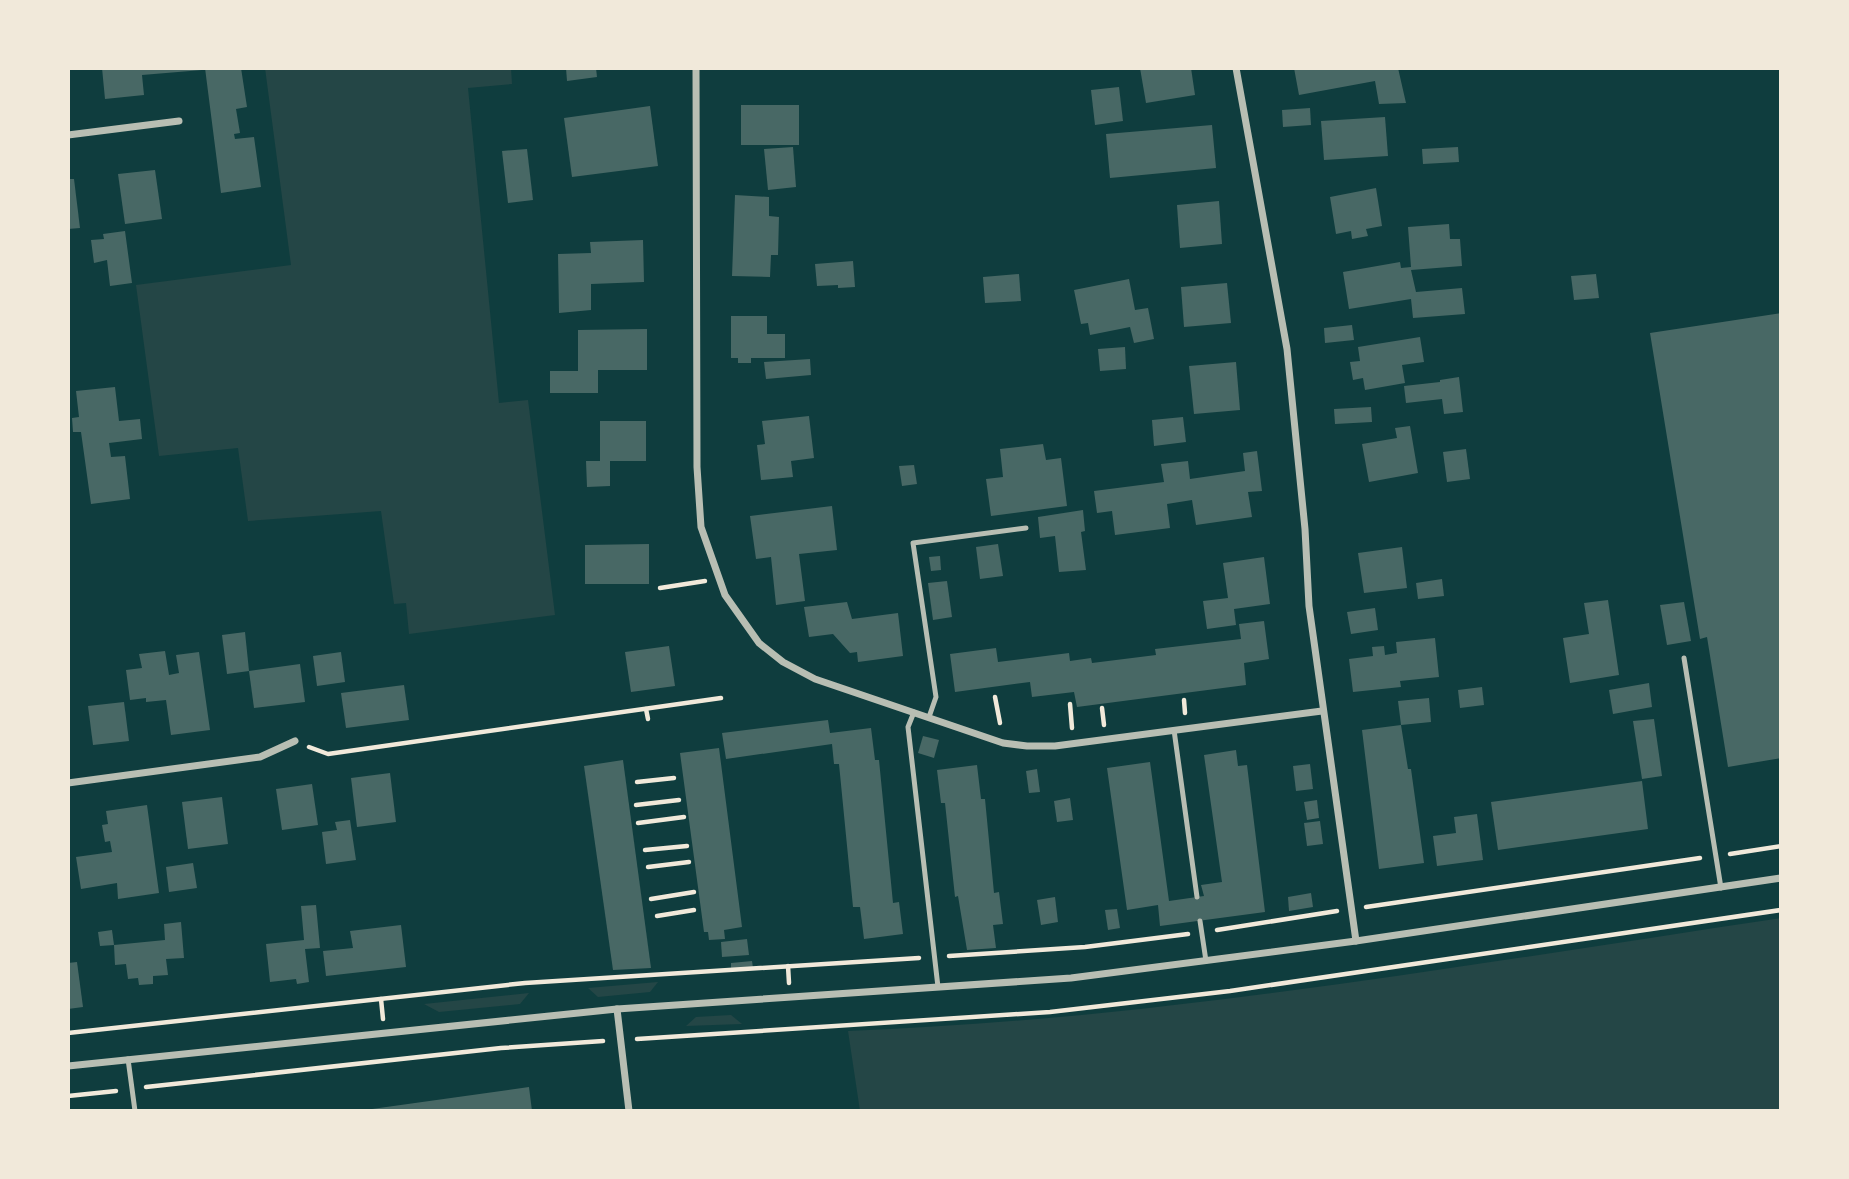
<svg xmlns="http://www.w3.org/2000/svg" width="1849" height="1179" viewBox="0 0 1849 1179" font-family="Lora,serif">
<rect width="100%" height="100%" fill="#0f3d3e"/>
<g fill="#244646">
<path d="M265,68H511L512,84L468,88L499,403L528,400L555,615L409,634L406,603L394,604L381,511L248,521L238,448L159,456L136,285L291,265Z"/>
<path d="M1781,918V1111H860L848,1031C957,1026 1066,1018 1174,1005C1377,982 1579,948 1781,918Z"/>
<path d="M658,982L650,992L598,997L588,988Z"/>
<path d="M529,993L520,1004L439,1012L424,1004Z"/>
<path d="M731,1015L742,1024L686,1026L696,1017Z"/>
</g>
<g fill="#486865">
<path d="M102,68H202V70L142,75L144,95L105,99Z"/>
<path d="M205,68H241L247,107L236,109L240,133L234,134L235,139L254,137L261,187L221,193Z"/>
<path d="M566,68H596L597,77L567,81Z"/>
<path d="M1140,68H1191L1195,95L1146,103Z"/>
<path d="M1294,68H1398L1406,103L1379,104L1375,81L1299,95Z"/>
<path d="M1119,87L1123,121L1095,125L1091,90Z"/>
<rect x="741" y="105" width="58" height="40"/>
<path d="M650,106L658,166L572,177L564,118Z"/>
<path d="M1310,108L1311,125L1283,127L1282,110Z"/>
<path d="M1385,117L1388,156L1324,160L1321,121Z"/>
<path d="M1212,125L1216,168L1110,178L1106,134Z"/>
<path d="M793,147L796,187L768,190L764,149Z"/>
<path d="M1458,147L1459,162L1423,164L1422,149Z"/>
<path d="M527,149L533,200L508,203L502,151Z"/>
<path d="M155,170L162,219L125,224L118,174Z"/>
<path d="M68,179H74L80,228L68,229Z"/>
<path d="M1376,188L1382,226L1366,229L1368,236L1352,239L1351,231L1336,234L1330,197Z"/>
<path d="M735,195L769,197V216L779,217L778,255H771L770,277L732,276Z"/>
<path d="M1219,201L1222,244L1180,248L1177,205Z"/>
<path d="M1449,224L1450,239H1460L1462,266L1411,270L1416,292L1462,288L1465,314L1413,318L1411,299L1349,309L1343,272L1400,262L1401,268L1411,267L1408,227Z"/>
<path d="M125,231L132,283L110,286L107,260L94,263L91,240L104,239L103,234Z"/>
<path d="M643,240L644,282L591,284V310L559,313L558,254L591,253L590,242Z"/>
<path d="M853,261L855,287L838,288V285L817,286L815,264Z"/>
<path d="M1019,274L1021,301L985,303L983,277Z"/>
<path d="M1596,274L1599,298L1574,300L1571,276Z"/>
<path d="M1129,279L1135,310L1148,308L1154,339L1134,343L1130,327L1090,335L1088,323L1081,324L1074,290Z"/>
<path d="M1227,283L1231,323L1184,327L1181,287Z"/>
<path d="M1781,313V758L1728,767L1707,637L1700,639L1650,333Z"/>
<path d="M731,316H767V334H785V358H751V363H738V358H731Z"/>
<path d="M1352,325L1354,340L1325,343L1324,328Z"/>
<path d="M647,329V370H598V393H550V371H578V330Z"/>
<path d="M1420,337L1424,362L1402,365L1405,383L1365,390L1363,378L1353,380L1350,362L1360,361L1358,347Z"/>
<path d="M1125,347L1126,369L1100,371L1098,349Z"/>
<path d="M810,359L811,375L766,379L764,362Z"/>
<path d="M1236,362L1240,410L1194,414L1189,366Z"/>
<path d="M1459,377L1463,412L1444,414L1442,399L1406,403L1404,386L1440,382V380Z"/>
<path d="M115,387L119,421L140,419L142,439L109,443L111,457L125,456L130,499L91,504L81,432H73L72,418L79,417L76,391Z"/>
<path d="M1371,407L1372,422L1335,424L1334,409Z"/>
<path d="M809,416L814,458L791,461L793,477L761,480L757,445L765,444L762,421Z"/>
<path d="M1183,417L1186,442L1154,446L1152,420Z"/>
<path d="M600,421H646V461H610V486L587,487L586,461H600Z"/>
<path d="M1410,426L1418,473L1369,482L1362,444L1397,438L1395,428Z"/>
<path d="M1043,444L1046,460L1061,458L1067,506L991,516L986,479L1003,477L1000,449Z"/>
<path d="M1466,449L1470,479L1447,482L1443,452Z"/>
<path d="M1257,451L1262,491L1248,492L1252,517L1196,525L1192,500L1167,504L1170,528L1115,535L1112,511L1097,513L1094,491L1164,482L1161,464L1188,461L1190,479L1245,471L1243,453Z"/>
<path d="M914,465L917,484L902,486L899,466Z"/>
<path d="M832,506L837,550L799,554L805,601L776,605L771,557L756,559L750,516Z"/>
<path d="M1083,510L1085,531L1081,532L1086,570L1059,572L1055,536L1040,538L1038,517Z"/>
<path d="M649,544V584H585V545Z"/>
<path d="M998,544L1003,576L980,579L976,547Z"/>
<path d="M1402,547L1407,588L1364,593L1358,553Z"/>
<path d="M940,556L941,570L931,571L929,557Z"/>
<path d="M1264,557L1270,604L1234,609L1236,625L1207,629L1203,601L1228,598L1223,563Z"/>
<path d="M1442,579L1444,596L1418,599L1416,583Z"/>
<path d="M947,581L952,617L933,620L928,583Z"/>
<path d="M1608,600L1619,675L1570,683L1563,638L1589,634L1584,603Z"/>
<path d="M847,602L852,619L898,613L903,656L858,662L857,652L850,653L833,634L809,637L804,607Z"/>
<path d="M1684,602L1691,641L1667,645L1660,605Z"/>
<path d="M1375,608L1378,630L1351,634L1347,612Z"/>
<path d="M1264,621L1269,659L1244,663L1246,685L1077,707L1074,692L1032,697L1030,682L955,692L950,654L996,648L998,662L1069,653L1070,661L1091,658L1092,663L1156,655L1155,649L1241,639L1239,624Z"/>
<path d="M245,632L249,671L227,674L222,635Z"/>
<path d="M1435,638L1439,677L1400,681L1401,687L1353,692L1349,659L1373,656L1372,647L1384,646L1385,655L1397,653L1396,642Z"/>
<path d="M669,646L675,686L631,692L625,652Z"/>
<path d="M165,651L169,675L179,673L176,655L199,652L210,730L171,735L166,700L146,702V698L130,700L126,670L142,668L139,654Z"/>
<path d="M341,652L345,682L317,686L313,656Z"/>
<path d="M300,664L305,702L254,708L249,671Z"/>
<path d="M1649,683L1652,707L1613,714L1609,690Z"/>
<path d="M404,685L409,720L346,728L341,693Z"/>
<path d="M1482,687L1484,705L1460,708L1458,690Z"/>
<path d="M1429,698L1431,722L1401,725L1398,701Z"/>
<path d="M124,702L129,741L93,745L88,706Z"/>
<path d="M1654,719L1662,776L1642,779L1633,721Z"/>
<path d="M828,720L830,733L871,728L875,760H879L893,903L899,902L903,934L864,939L860,907H853L839,764H834L832,744L726,759L722,733Z"/>
<path d="M1401,725L1408,769H1411L1424,863L1379,869L1362,730Z"/>
<path d="M923,736L939,740L934,758L918,753Z"/>
<path d="M719,748L742,927L724,930L725,939L709,940L708,932H704L680,753Z"/>
<path d="M1236,750L1238,766L1247,765L1265,912L1160,926L1158,905L1127,910L1107,768L1150,762L1169,901L1204,896L1201,885L1222,882L1204,755Z"/>
<path d="M623,760L651,968L613,970L584,766Z"/>
<path d="M1310,764L1313,789L1296,791L1293,766Z"/>
<path d="M977,765L981,799H985L994,893L999,892L1003,924L993,925L996,948L967,950L958,896L955,897L945,803H941L937,770Z"/>
<path d="M1037,769L1040,792L1029,793L1026,771Z"/>
<path d="M390,773L396,822L357,827L351,778Z"/>
<path d="M1642,781L1648,829L1498,850L1491,802Z"/>
<path d="M312,784L318,825L282,830L276,789Z"/>
<path d="M222,797L228,844L188,849L182,802Z"/>
<path d="M1070,798L1073,820L1057,822L1054,801Z"/>
<path d="M1317,800L1319,818L1307,820L1304,802Z"/>
<path d="M147,805L159,893L118,899L117,883L81,889L76,857L112,852L110,841L105,842L102,825L108,824L106,811Z"/>
<path d="M1477,814L1483,860L1437,866L1433,836L1456,833L1454,817Z"/>
<path d="M350,820L356,860L326,864L322,832L337,830L335,822Z"/>
<path d="M1320,821L1323,844L1307,846L1304,823Z"/>
<path d="M193,863L197,888L169,892L166,867Z"/>
<path d="M1311,893L1313,907L1289,911L1288,897Z"/>
<path d="M1055,897L1058,922L1041,925L1037,900Z"/>
<path d="M316,905L320,948L305,949L309,982L297,984L296,979L270,982L266,944L304,940L301,906Z"/>
<path d="M1117,909L1120,928L1108,930L1105,910Z"/>
<path d="M181,922L184,958L166,959L168,975L153,976V984L139,985L138,978L128,979L126,964L115,965L114,945L165,940L164,924Z"/>
<path d="M401,925L406,967L326,976L323,951L353,948L350,931Z"/>
<path d="M112,930L114,945L100,946L98,932Z"/>
<path d="M747,939L749,955L722,957L721,942Z"/>
<path d="M752,961L753,968L731,969V963Z"/>
<path d="M77,962L83,1007L68,1009V963Z"/>
<path d="M529,1087L532,1111H372V1109Z"/>
</g>
<g fill="none" stroke-linecap="round" stroke-linejoin="round">
<g stroke="#f1e9da" stroke-width="4.5">
<path d="M660,588L705,581"/>
<path d="M995,697L1000,723"/>
<path d="M1184,700L1185,713"/>
<path d="M1070,704L1072,728"/>
<path d="M1102,708L1104,725"/>
<path d="M646,709L648,719"/>
<path d="M309,747L328,754L721,698"/>
<path d="M637,782L674,778"/>
<path d="M636,805L679,800"/>
<path d="M638,823L684,817"/>
<path d="M645,850L687,846"/>
<path d="M1730,854L1781,846"/>
<path d="M648,867L689,862"/>
<path d="M651,899L694,892"/>
<path d="M1366,907L1700,858"/>
<path d="M657,916L694,910"/>
<path d="M1217,930L1337,911"/>
<path d="M949,956L1085,947L1188,934"/>
<path d="M788,966L789,983"/>
<path d="M381,999L383,1019"/>
<path d="M68,1033L525,983L919,958"/>
<path d="M637,1039L1050,1012L1230,991L1781,910"/>
<path d="M146,1087L501,1048L603,1041"/>
<path d="M68,1096L116,1091"/>
</g>
<g stroke="#b8beb3" stroke-width="5">
<path d="M1684,658L1721,888"/>
<path d="M914,712L908,727L938,987"/>
<path d="M929,717L936,697L913,543L1026,528"/>
<path d="M1174,730L1197,897"/>
<path d="M1200,921L1206,961"/>
<path d="M128,1059L135,1111"/>
</g>
<g stroke="#b8beb3" stroke-width="7">
<path d="M696,68L697,467L701,527L725,595L759,643L783,662L815,679L1003,743L1027,746H1055L1322,711"/>
<path d="M1236,68L1287,349L1305,529L1309,606L1356,941"/>
<path d="M68,135L179,121"/>
<path d="M68,783L260,757L295,741"/>
<path d="M617,1009L629,1111"/>
<path d="M68,1066L617,1009L1071,978L1356,941L1781,878"/>
</g>
</g>
<rect width="1849" height="1179" fill="none" stroke="#f1e9da" stroke-width="140"/>
</svg>
